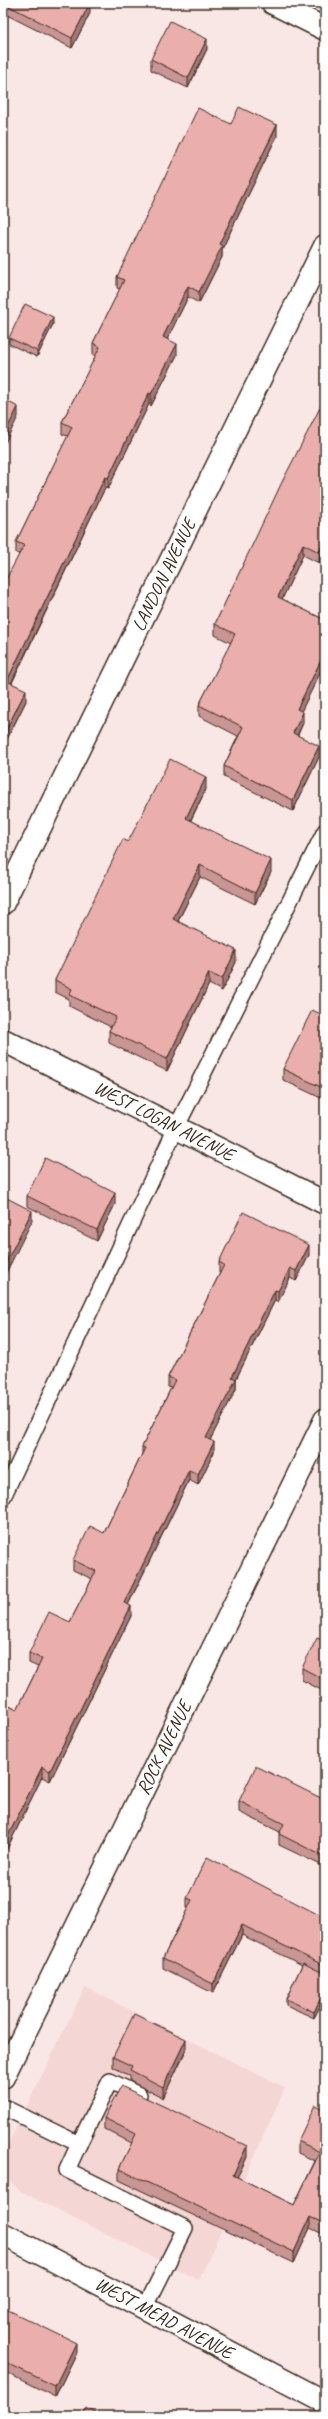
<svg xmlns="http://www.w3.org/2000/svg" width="328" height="2419" viewBox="0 0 328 2419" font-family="Caveat,sans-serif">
<rect width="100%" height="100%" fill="#f9e7e6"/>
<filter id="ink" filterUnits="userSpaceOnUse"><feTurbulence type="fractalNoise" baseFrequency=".025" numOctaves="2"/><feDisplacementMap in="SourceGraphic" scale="8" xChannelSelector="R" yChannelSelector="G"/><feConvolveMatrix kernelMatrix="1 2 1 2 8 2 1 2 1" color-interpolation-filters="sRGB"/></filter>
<g filter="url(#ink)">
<path fill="#f4d6d5" d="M85,1987L285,2088L199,2280L20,2191L6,2177L3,2155Z"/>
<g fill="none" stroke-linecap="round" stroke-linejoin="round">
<g stroke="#3b2a1e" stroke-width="18">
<g id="lane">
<path d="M3,1497L176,1128L325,831"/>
<path d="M3,2107L79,2144L67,2170L185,2228L145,2308"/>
<path d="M79,2144L110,2081L139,2095"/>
</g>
</g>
<g stroke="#3b2a1e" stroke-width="25">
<g id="street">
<path d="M273,3L325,29"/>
<path d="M3,903L325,246"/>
<path d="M3,1040L325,1203"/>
<path d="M3,2077L325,1420"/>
</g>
</g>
<g stroke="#3b2a1e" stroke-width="25">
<path id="secondary" d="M3,2234L325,2402"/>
</g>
<use href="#lane" stroke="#fff" stroke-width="15"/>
<use href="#street" stroke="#fff" stroke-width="22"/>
<use href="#secondary" stroke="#fff" stroke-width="22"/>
</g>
<g fill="#c99695" stroke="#3b2a1e">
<path d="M3,3L90,13L72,48L3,13Z"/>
<path d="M207,49L188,88L151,70V59Z"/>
<path d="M231,124L277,136L222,249V257L199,303L188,297L167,339L177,355L151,406L149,404L108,489L105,488L12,683L26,701L3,747L19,554L16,553V542L68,436L62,434V422L96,356L93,355V343L120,289L117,288V277Z"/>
<path d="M53,324L37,357L9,344V338Z"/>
<path d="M325,398V551L319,563L303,555L282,599L325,620V663L301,711L303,723L298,735L319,757L293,811L224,777V766L238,736L199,716V705L231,643L215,635V624Z"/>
<path d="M206,789L191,820L271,872L255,904L200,877L178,921L236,962L222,991L209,984L167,1071L109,1043V1031L111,1027L69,1006V999L55,992V980L128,842Z"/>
<path d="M325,1016V1100L283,1080V1069Z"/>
<path d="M27,1196L115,1204L97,1241L27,1206Z"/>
<path d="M309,1255L296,1281L290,1278L278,1302L275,1300L236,1379V1389L210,1440L214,1452L198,1485L189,1480L128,1605L131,1616L50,1781L42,1777L3,1857V1703L17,1710L38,1667L29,1663V1653L70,1622L92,1579L73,1570V1560L104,1533L142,1454V1447L171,1388L168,1387V1377L220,1273H219V1262Z"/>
<path d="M325,1641V1692L302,1680V1668Z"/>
<path d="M325,1800V1867L279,1845V1834L280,1832L239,1812V1801Z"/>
<path d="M187,1898L325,1918V1996L314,2018L286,2005V1999L302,1965L242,1935L213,1993L163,1968V1958L188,1908H187Z"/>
<path d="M186,2050L163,2098L130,2081V2076L113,2067V2057Z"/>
<path d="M325,2110V2235L310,2228L294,2263L119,2180V2169L132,2143L104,2129V2118L247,2157L237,2177L294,2205L315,2161L298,2153V2141Z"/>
<path d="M3,2311L76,2354L55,2397L3,2371Z"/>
</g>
<g fill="#a47a79" stroke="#3b2a1e">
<path d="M90,3V13L72,48V38Z"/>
<path d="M207,39V49L188,88V78Z"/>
<path d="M277,125V136L222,249V257L199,303V292L219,244Z"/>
<path d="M188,286V297L163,348V337Z"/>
<path d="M53,317V324L37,357V351Z"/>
<path d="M177,344V355L151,406V394Z"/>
<path d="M149,393V404L108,489V478Z"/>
<path d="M18,407V417L3,447V437Z"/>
<path d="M105,477V488L7,692V681Z"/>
<path d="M325,540V551L319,563V552Z"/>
<path d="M303,544V555L278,608V597Z"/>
<path d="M325,652V663L297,720V709Z"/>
<path d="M26,690V701L3,747V736Z"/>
<path d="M303,712V723L293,744V733Z"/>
<path d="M319,746V757L293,811V800Z"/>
<path d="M206,777V789L186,829V818Z"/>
<path d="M271,860V872L255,904V893Z"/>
<path d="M200,865V877L173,931V919Z"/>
<path d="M236,950V962L222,991V979Z"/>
<path d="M209,973V984L167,1071V1059Z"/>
<path d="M115,1193V1204L97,1241V1230Z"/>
<path d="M32,1211V1221L3,1279V1268Z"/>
<path d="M309,1245V1255L296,1281V1271Z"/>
<path d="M290,1268V1278L278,1302V1291Z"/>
<path d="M275,1290V1300L236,1379V1389L206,1448V1438L232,1377Z"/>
<path d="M214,1442V1452L198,1485V1474Z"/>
<path d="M189,1470V1480L124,1613V1603Z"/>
<path d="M131,1606V1616L50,1781V1771Z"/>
<path d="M42,1767V1777L3,1857V1846Z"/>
<path d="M242,1925V1935L213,1993V1984Z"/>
<path d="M325,1989V1996L314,2018V2012Z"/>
<path d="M186,2039V2050L163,2098V2087Z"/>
<path d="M247,2146V2157L233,2186V2175Z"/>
<path d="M310,2217V2228L294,2263V2252Z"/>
<path d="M76,2343V2354L55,2397V2386Z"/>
</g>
<g fill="#eaaead" stroke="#3b2a1e">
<path d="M3,3H90L72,38Z"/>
<path d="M170,21L207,39L188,78L151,59Z"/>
<path d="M239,107L277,125L219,244L222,246L199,292L188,286L163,337L177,344L151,394L149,393L108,478L105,477L7,681L26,690L3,736V585L24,545L16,542L72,427L62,422L100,347L93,343L124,280L117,277L198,108L231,124Z"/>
<path d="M25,304L53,317L37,351L9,338Z"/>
<path d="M325,398V540L319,552L303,544L278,597L325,620V652L297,709L303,712L293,733L319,746L293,800L224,766L243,727L199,705L235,634L215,624L282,482Z"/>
<path d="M3,399L18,407L3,437Z"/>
<path d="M170,759L206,777L186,818L271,860L255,893L200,865L173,919L236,950L222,979L209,973L167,1059L109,1031L116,1017L69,995L72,989L55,980L123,839L128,842Z"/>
<path d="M312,1010L325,1016V1089L283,1069Z"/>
<path d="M45,1158L115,1193L97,1230L27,1196Z"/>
<path d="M3,1196L32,1211L3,1268Z"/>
<path d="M243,1212L309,1245L296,1271L290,1268L278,1291L275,1290L232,1377L236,1379L206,1438L214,1442L198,1474L189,1470L124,1603L131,1606L50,1771L42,1767L3,1846V1703L17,1710L42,1659L29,1653L49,1612L70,1622L96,1571L73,1560L90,1526L104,1533L145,1448L142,1447L175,1380L168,1377L224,1265L219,1262Z"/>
<path d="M317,1638L325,1641V1680L302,1668Z"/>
<path d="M256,1766L325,1800V1857L279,1834L284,1824L239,1801Z"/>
<path d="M207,1857L325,1918V1966L242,1925L213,1984L163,1958L192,1900L187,1898Z"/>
<path d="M303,1963L325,1974V1989L314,2012L286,1999Z"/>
<path d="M134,2014L186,2039L163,2087L130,2070L132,2066L113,2057Z"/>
<path d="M121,2086L247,2146L233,2175L294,2205L320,2152L298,2141L315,2105L325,2110V2224L310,2217L294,2252L119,2169L136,2134L104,2118Z"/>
<path d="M4,2308L76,2343L55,2386L3,2361V2311Z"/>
<path d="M86,2408L102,2416H83Z"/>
</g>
</g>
<g text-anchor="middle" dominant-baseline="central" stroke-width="3" stroke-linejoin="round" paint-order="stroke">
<g font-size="19" fill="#3b2a1e" stroke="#fff">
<text transform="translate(164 575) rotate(-64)">LANDON AVENUE</text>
<text transform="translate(164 1121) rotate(27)">WEST LOGAN AVENUE</text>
<text transform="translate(164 1748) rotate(-64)">ROCK AVENUE</text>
<text transform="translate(164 2318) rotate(28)">WEST MEAD AVENUE</text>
</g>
</g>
<rect width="328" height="2419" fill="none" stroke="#fff" stroke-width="16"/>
<rect x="8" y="8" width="312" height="2403" fill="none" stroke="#3b2a1e" stroke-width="1.5" filter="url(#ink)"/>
</svg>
